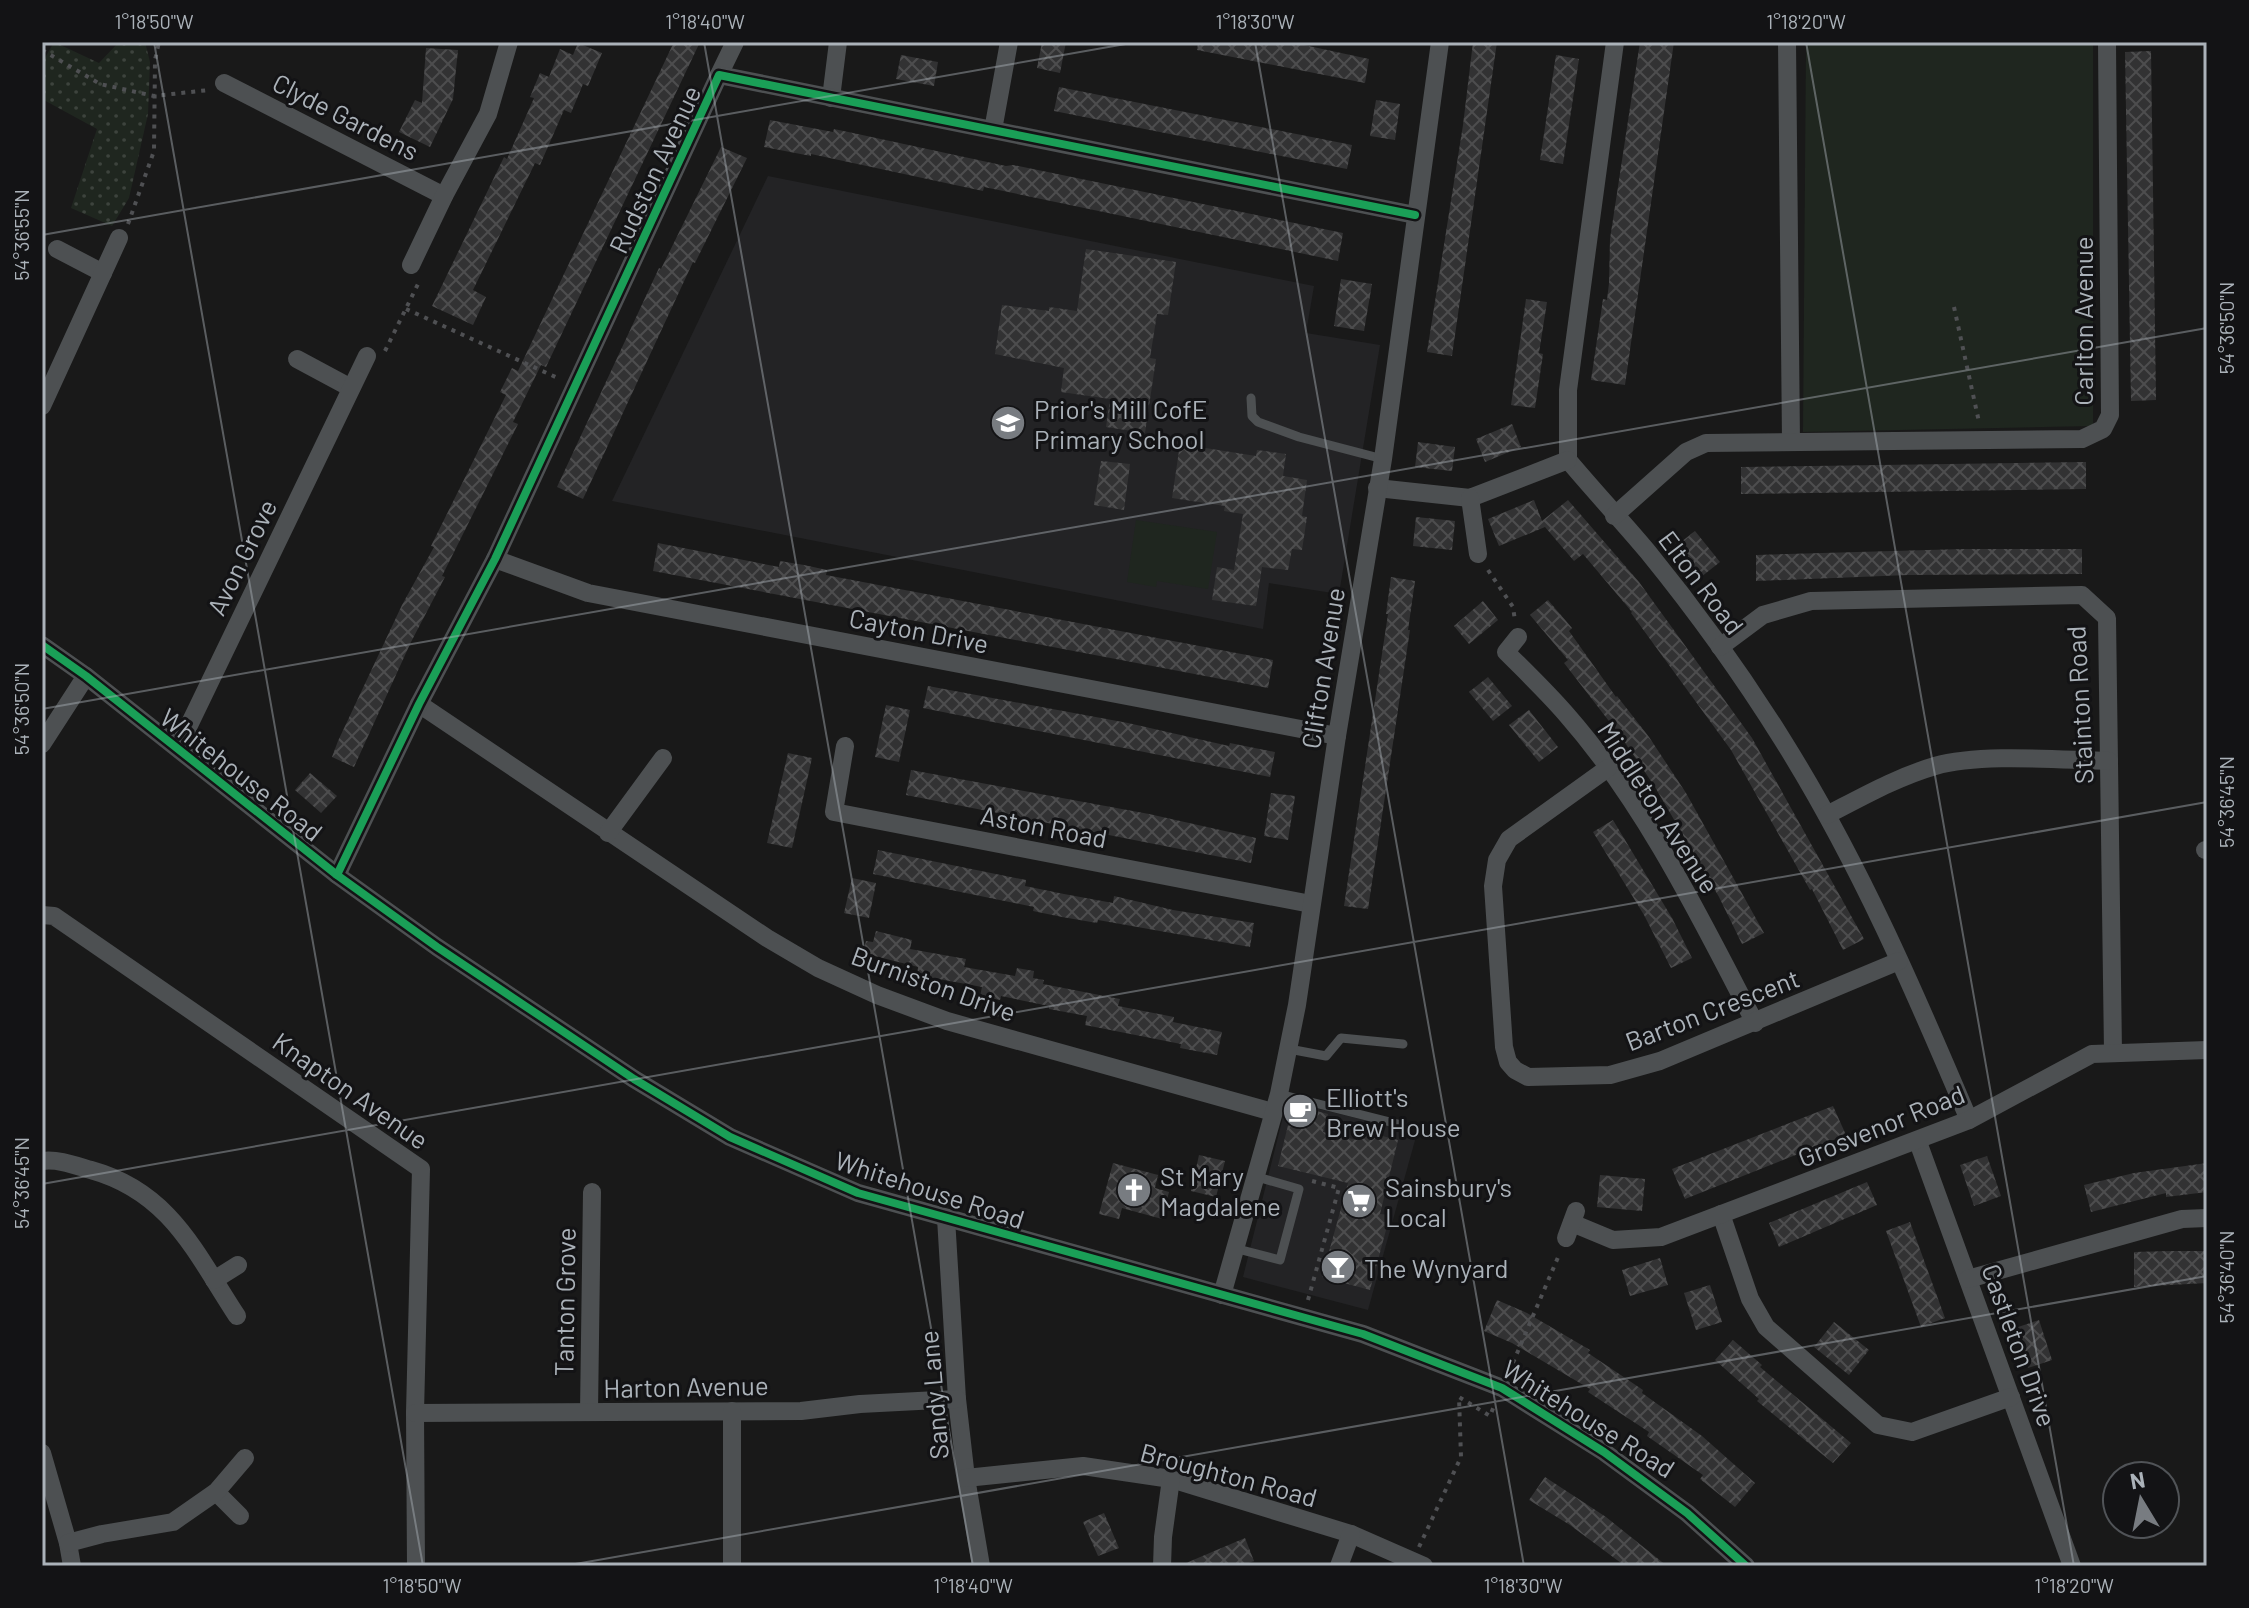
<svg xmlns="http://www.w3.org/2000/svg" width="2249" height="1608" viewBox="0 0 2249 1608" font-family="Barlow,sans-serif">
<defs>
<pattern id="grass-dots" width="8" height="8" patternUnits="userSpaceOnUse" patternTransform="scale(2)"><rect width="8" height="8" fill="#1f261f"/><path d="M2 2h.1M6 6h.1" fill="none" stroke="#3d433d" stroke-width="1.8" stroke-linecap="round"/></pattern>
<pattern id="building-cross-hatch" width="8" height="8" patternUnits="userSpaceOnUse" patternTransform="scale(2)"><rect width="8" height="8" fill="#323233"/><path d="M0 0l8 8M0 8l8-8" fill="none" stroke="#4d4d4e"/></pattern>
</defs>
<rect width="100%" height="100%" fill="#191919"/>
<g fill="#232325">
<path d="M768,176L1314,286L1306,333L1380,345L1339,594L1269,583L1263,629L612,501Z"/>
<path d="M1287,1101L1417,1133L1368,1310L1243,1277Z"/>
</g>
<path fill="url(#grass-dots)" d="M54,42L99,63L119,42H145L150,62L148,114L129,198L112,226L71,208L97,129L42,99V63Z"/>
<g fill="#1f261f">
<path d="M1806,42H2093V426L1803,432Z"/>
<path d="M1136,520L1217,532L1208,589L1157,581L1156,587L1127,582Z"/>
</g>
<g fill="url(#building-cross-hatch)">
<path d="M674,42H700L546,367L541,365L513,422L518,424L442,576L445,577L411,642L354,767L332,757L338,741L402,605L434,547L431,546L506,395L500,392L512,368L518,371Z"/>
<path d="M1042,42H1066L1060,73L1037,68Z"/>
<path d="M1198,42H1290L1369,59L1365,83L1197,50Z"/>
<path d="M1473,42H1497L1452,356L1427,352L1463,125Z"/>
<path d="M1640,42H1674L1625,385L1591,380L1603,299L1607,300L1609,283L1610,239Z"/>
<path d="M578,43L602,53L588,86L583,84L571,113L564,110L540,165L535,163L473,290L486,297L473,325L432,306L504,157L507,159L534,98L530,97L540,73L549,77L560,49L573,55Z"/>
<path d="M426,48L458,50L453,99L430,147L399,132L415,100L422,103Z"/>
<path d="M2151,51L2156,400L2131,401L2125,52Z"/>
<path d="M901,55L938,62L934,86L896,79Z"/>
<path d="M1556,55L1579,59L1563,164L1540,160Z"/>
<path d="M1059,87L1352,145L1347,169L1054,111Z"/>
<path d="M1376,100L1400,104L1395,140L1370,136Z"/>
<path d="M770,120L833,132L834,129L853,133L1006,166L1013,165L1343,233L1338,261L984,187L983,191L811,154V156L764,147Z"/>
<path d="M721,147L747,158L695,263L693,262L583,499L557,487L659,268L661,269Z"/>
<path d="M1086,249L1176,262L1168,315L1157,314L1150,358L1156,359L1145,433L1106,427L1110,399L1061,392L1064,368L995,354L1002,305L1049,311V307L1077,311Z"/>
<path d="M1341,279L1372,284L1364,331L1334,326Z"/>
<path d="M1526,299L1547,302L1539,353L1543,354L1535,408L1511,405Z"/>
<path d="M1512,424L1521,447L1485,462L1476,439Z"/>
<path d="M1418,442L1455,447L1452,471L1415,467Z"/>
<path d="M1180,444L1256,456L1257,450L1286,454L1283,476L1307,480L1302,516L1307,517L1302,550L1292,549L1288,570L1262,567L1256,606L1212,600L1217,567L1234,570L1243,514L1224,511L1225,506L1172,498Z"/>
<path d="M1101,461L1130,464L1124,510L1094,505Z"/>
<path d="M2086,462V489L1741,494V467Z"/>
<path d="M1534,500L1542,521L1568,500L1639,582L1752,738L1864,939L1843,950L1812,889L1810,890L1731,750L1631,613L1632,612L1583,554L1574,561L1545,527L1499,546L1488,519Z"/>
<path d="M1416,517L1455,521L1452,550L1413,546Z"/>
<path d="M1695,531L1720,562L1701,577L1676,546Z"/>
<path d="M658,543L779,567L780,561L804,565L827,570L826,575L1273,660L1268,688L653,571Z"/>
<path d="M1963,549H2082V574L1908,575L1756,581V555Z"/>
<path d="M1391,577L1415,581L1408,630H1410L1368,909L1344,906L1388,614H1386Z"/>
<path d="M1548,600L1572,628L1569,631L1616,697L1617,696L1649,737L1686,793L1764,933L1742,944L1719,897L1655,787L1622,738L1564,663L1568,660L1530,615Z"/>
<path d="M1483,601L1498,620L1469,644L1454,626Z"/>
<path d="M1488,677L1512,706L1493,721L1469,692Z"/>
<path d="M928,686L1128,723L1229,746L1230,743L1275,752L1270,777L923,708Z"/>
<path d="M886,705L910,710L899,762L875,757Z"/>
<path d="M1529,710L1558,747L1539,762L1509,725Z"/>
<path d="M788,753L812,758L792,848L767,843Z"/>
<path d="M911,770L1149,814L1256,838L1251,863L906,795Z"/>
<path d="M310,773L337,796L321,813L295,790Z"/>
<path d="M1271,793L1295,796L1288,840L1264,836Z"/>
<path d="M1613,820L1672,918L1692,958L1671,968L1644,915L1593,832Z"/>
<path d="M878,850L1026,880L1025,886L1064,894L1113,903L1114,896L1173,910L1254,923L1250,947L1098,920L1097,923L1062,917L1033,911L1034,907L873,874Z"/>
<path d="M852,878L876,883L869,918L844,913Z"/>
<path d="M876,931L912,940L910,949L966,959L964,967L1015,976L1017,968L1034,971L1033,978L1044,980L1043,984L1120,999L1118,1006L1174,1017L1173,1022L1222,1032L1217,1055L1180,1048L1181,1044L1085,1025L1087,1016L1049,1009V1006L1001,996L1000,1000L980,996L982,987L917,975L918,967L863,953L866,941L873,942Z"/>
<path d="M1293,1105L1328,1114L1323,1132L1357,1140L1359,1130L1398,1140L1380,1214L1390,1215L1370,1290L1322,1277L1348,1183L1278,1166Z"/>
<path d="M1833,1106L1846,1135L1685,1199L1672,1169Z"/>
<path d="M1199,1155L1225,1161L1216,1197L1191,1191Z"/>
<path d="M1987,1156L2001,1196L1974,1206L1960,1165Z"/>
<path d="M1113,1163L1158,1175L1155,1188L1169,1192L1162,1219L1122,1208L1119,1219L1099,1214Z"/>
<path d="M2207,1163V1192L2166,1197V1193L2091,1212L2084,1185L2134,1173Z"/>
<path d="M1600,1175L1645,1179L1642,1211L1597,1207Z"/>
<path d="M1867,1182L1877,1205L1779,1247L1769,1223Z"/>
<path d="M1910,1222L1945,1318L1921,1327L1886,1231Z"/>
<path d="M2169,1251H2206L2207,1283L2134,1287V1252Z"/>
<path d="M1660,1258L1668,1285L1630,1296L1622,1270Z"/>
<path d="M1710,1285L1722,1322L1696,1330L1684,1293Z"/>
<path d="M1497,1300L1527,1313L1590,1350L1588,1353L1643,1390L1642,1393L1702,1436L1755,1483L1735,1507L1700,1479L1703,1475L1647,1436L1649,1432L1588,1392L1590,1389L1512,1343L1484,1331Z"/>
<path d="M2039,1320L2052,1360L2028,1368L2015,1328Z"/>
<path d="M1834,1322L1869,1350L1849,1375L1814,1347Z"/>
<path d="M1733,1340L1762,1365L1760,1367L1851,1443L1833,1463L1757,1401L1759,1399L1715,1360Z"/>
<path d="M1545,1477L1606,1517L1667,1566H1625L1570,1525L1529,1500Z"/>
<path d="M1104,1513L1119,1548L1098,1556L1083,1522Z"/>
<path d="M1245,1538L1254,1561L1241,1566H1179Z"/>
</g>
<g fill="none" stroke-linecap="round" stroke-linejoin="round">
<g stroke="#4f5053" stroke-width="4" stroke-dasharray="4 6" stroke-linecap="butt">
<path d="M42,50L100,84L154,96L209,90"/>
<path d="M128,224L154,151L155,60L159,42"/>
<path d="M1954,307L1979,422"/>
<path d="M406,309L560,379"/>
<path d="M385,351L420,280"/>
<path d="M1488,570L1513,607L1515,621"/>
<path d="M1308,1300L1339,1188L1312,1181"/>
<path d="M1509,1372L1559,1255"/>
<path d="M1419,1547L1461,1457L1459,1397L1490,1416L1494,1406"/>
</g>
<g stroke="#4d5052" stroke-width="9">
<path d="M1251,398L1252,416L1258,422L1299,437L1383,459"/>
<path d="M1289,1049L1326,1056L1341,1038L1403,1044"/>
<path d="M1279,1094L1402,1125"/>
<path d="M1234,1248L1280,1260L1299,1189L1254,1176"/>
</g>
<g stroke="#4d5052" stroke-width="18">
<path d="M1615,42L1568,390V460C1594,491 1622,521 1648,552C1696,611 1742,675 1782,739C1858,860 1914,990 1969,1120"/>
<path d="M1787,42L1791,442"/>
<path d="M719,75L735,42"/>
<path d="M224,83L444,196"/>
<path d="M831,98L838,42"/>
<path d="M993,130L1009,42"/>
<path d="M57,249L103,273"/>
<path d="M411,265L444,196L488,114L509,42"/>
<path d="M297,359L351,388"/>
<path d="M42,406L119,238"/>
<path d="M1377,488L1470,498L1568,460"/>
<path d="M1470,498L1478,554"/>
<path d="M1614,516L1686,452L1706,443L2082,439L2103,429L2110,415L2107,42"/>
<path d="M495,559L588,593L1337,736"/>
<path d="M1518,637L1506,652C1526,672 1547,692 1566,714C1645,804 1700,917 1755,1023"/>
<path d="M42,645L86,676L337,875L437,947L634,1079L730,1137L858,1193L1363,1334L1502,1388L1604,1452L1687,1513L1746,1566"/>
<path d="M1720,647L1763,615L1811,601L2082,595L2107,618L2113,1052"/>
<path d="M419,704L767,938L818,968L877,995L947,1021L1273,1112"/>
<path d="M42,744L86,676"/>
<path d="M845,746L834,812L1311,904"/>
<path d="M178,748L367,356"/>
<path d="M1608,768L1509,839L1497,860L1493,886L1504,1047L1508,1062L1515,1070L1528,1077L1610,1075L1660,1061L1899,961"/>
<path d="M1827,815C1862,797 1897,777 1935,766C1981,753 2059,760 2109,761"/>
<path d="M608,833L663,758"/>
<path d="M2205,850H2207"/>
<path d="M337,875L419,704L495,559L719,75L1415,215"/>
<path d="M42,915L54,916L421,1169L415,1413L416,1566"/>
<path d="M1918,1142L2072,1566"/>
<path d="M42,1161C59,1159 74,1165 91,1170C170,1192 195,1252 237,1316"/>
<path d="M1721,1214L1750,1299L1766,1327L1878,1425L1912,1432L2011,1397"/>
<path d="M946,1218L957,1399L966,1478L981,1566"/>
<path d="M1572,1223L1613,1240L1661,1237L1969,1120L2092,1054L2207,1050"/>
<path d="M1566,1238L1576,1211"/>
<path d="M1968,1279L2182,1219L2207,1218"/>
<path d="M214,1280L238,1265"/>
<path d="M1222,1295L1279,1094L1297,1005L1337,736L1383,459L1440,42"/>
<path d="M589,1412L592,1192"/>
<path d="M415,1413L801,1411L860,1404L957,1399"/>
<path d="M42,1453L68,1543L72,1566"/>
<path d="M966,1478L1083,1466L1171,1479L1351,1534L1424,1566"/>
<path d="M216,1492L240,1516"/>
<path d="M68,1543L102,1534L173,1522L216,1492L245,1458"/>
<path d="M732,1566V1411"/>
<path d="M1162,1566L1163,1537L1171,1479"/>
<path d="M1339,1566L1351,1534"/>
</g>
<g stroke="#131315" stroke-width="13">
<g id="cycleway">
<path d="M42,645L86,676L337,875L437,947L634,1079L730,1137L858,1193L1363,1334L1502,1388L1604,1452L1687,1513L1746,1566"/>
<path d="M337,875L419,704L495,559L719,75L1415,215"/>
</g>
</g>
<use href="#cycleway" stroke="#1a9f57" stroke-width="8"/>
</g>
<path fill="none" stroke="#abb2b9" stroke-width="2" stroke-opacity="0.45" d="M154,42L423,1566M704,42L973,1566M1255,42L1524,1566M1806,42L2074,1566M42,235L1137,42M42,709L2207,328M42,1184L2207,802M564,1566L2207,1276"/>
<defs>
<g id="school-disc" transform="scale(1.8)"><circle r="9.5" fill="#787c81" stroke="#131315"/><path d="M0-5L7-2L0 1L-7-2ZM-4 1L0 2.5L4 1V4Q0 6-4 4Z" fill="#fff"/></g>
<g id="cafe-disc" transform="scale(1.8)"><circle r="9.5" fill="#787c81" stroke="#131315"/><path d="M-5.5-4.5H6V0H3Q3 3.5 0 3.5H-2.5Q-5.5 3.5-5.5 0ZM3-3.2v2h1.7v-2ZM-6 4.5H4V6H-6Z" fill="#fff"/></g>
<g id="church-disc" transform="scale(1.8)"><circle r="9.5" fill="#787c81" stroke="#131315"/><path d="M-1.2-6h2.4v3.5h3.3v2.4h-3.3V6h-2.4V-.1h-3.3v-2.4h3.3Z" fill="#fff"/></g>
<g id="supermarket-disc" transform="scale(1.8)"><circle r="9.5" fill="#787c81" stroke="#131315"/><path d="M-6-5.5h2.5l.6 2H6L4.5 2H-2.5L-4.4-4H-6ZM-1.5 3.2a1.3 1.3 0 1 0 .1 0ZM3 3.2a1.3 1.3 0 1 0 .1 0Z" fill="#fff"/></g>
<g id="bar-disc" transform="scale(1.8)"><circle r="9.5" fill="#787c81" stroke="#131315"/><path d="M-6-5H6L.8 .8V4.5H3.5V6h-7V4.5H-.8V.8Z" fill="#fff"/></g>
</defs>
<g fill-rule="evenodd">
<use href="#school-disc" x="1008" y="423"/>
<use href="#cafe-disc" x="1300" y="1111"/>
<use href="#church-disc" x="1134" y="1190"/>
<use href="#supermarket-disc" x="1359" y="1201"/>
<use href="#bar-disc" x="1338" y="1267"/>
</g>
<g text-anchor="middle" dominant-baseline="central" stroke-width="6" stroke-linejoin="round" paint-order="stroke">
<g font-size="26" fill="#abb2b9" stroke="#131315">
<text transform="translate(346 116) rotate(27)">Clyde Gardens</text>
<text transform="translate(654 169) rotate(-65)">Rudston Avenue</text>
<text transform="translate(2082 321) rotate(-90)">Carlton Avenue</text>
<text transform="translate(241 557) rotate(-64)">Avon Grove</text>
<text transform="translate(1702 582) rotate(53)">Elton Road</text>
<text transform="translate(919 630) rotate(11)">Cayton Drive</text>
<text transform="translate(1322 668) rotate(-81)">Clifton Avenue</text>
<text transform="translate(2079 705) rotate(-93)">Stainton Road</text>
<text transform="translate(242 774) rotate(38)">Whitehouse Road</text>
<text transform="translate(1659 807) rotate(57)">Middleton Avenue</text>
<text transform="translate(1044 826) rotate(11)">Aston Road</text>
<text transform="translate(934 983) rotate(20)">Burniston Drive</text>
<text transform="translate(1712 1009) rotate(-21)">Barton Crescent</text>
<text transform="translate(351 1090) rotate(35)">Knapton Avenue</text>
<text transform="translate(1881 1125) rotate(-22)">Grosvenor Road</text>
<text transform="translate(930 1189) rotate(18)">Whitehouse Road</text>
<text transform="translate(564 1302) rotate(-89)">Tanton Grove</text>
<text transform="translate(2020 1345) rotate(70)">Castleton Drive</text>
<text transform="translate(686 1386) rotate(-1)">Harton Avenue</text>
<text transform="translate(933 1395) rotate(-95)">Sandy Lane</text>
<text transform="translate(1589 1418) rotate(32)">Whitehouse Road</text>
<text transform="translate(1229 1474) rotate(15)">Broughton Road</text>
</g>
<g font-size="26" fill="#abb2b9" stroke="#131315" text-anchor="start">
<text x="1034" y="408">Prior's Mill CofE<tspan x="1034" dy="30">Primary School</tspan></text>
<text x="1326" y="1096">Elliott's<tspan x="1326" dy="30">Brew House</tspan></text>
<text x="1160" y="1175">St Mary<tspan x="1160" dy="30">Magdalene</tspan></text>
<text x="1385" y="1186">Sainsbury's<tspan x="1385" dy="30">Local</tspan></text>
<text x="1364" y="1267">The Wynyard</text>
</g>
</g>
<rect width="2249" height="1608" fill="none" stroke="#131315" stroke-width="88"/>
<g transform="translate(2141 1500) rotate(350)"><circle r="38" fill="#131315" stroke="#505357" stroke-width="2"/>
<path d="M0-6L14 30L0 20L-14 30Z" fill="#787c81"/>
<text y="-12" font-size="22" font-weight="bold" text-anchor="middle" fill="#abb2b9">N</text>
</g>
<rect x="44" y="44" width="2161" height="1520" fill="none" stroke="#abb2b9" stroke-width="3"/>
<g font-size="20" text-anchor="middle" fill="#abb2b9">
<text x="154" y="29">1°18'50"W</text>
<text x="705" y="29">1°18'40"W</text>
<text x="1255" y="29">1°18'30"W</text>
<text x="1806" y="29">1°18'20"W</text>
<text transform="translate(22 235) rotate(-90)" y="7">54°36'55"N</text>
<text transform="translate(2227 328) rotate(-90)" y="7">54°36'50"N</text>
<text transform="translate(22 709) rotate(-90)" y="7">54°36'50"N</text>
<text transform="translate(2227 802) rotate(-90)" y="7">54°36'45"N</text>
<text transform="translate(22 1183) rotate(-90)" y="7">54°36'45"N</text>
<text transform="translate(2227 1277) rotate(-90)" y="7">54°36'40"N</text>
<text x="422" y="1593">1°18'50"W</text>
<text x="973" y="1593">1°18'40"W</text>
<text x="1523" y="1593">1°18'30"W</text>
<text x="2074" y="1593">1°18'20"W</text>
</g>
</svg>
